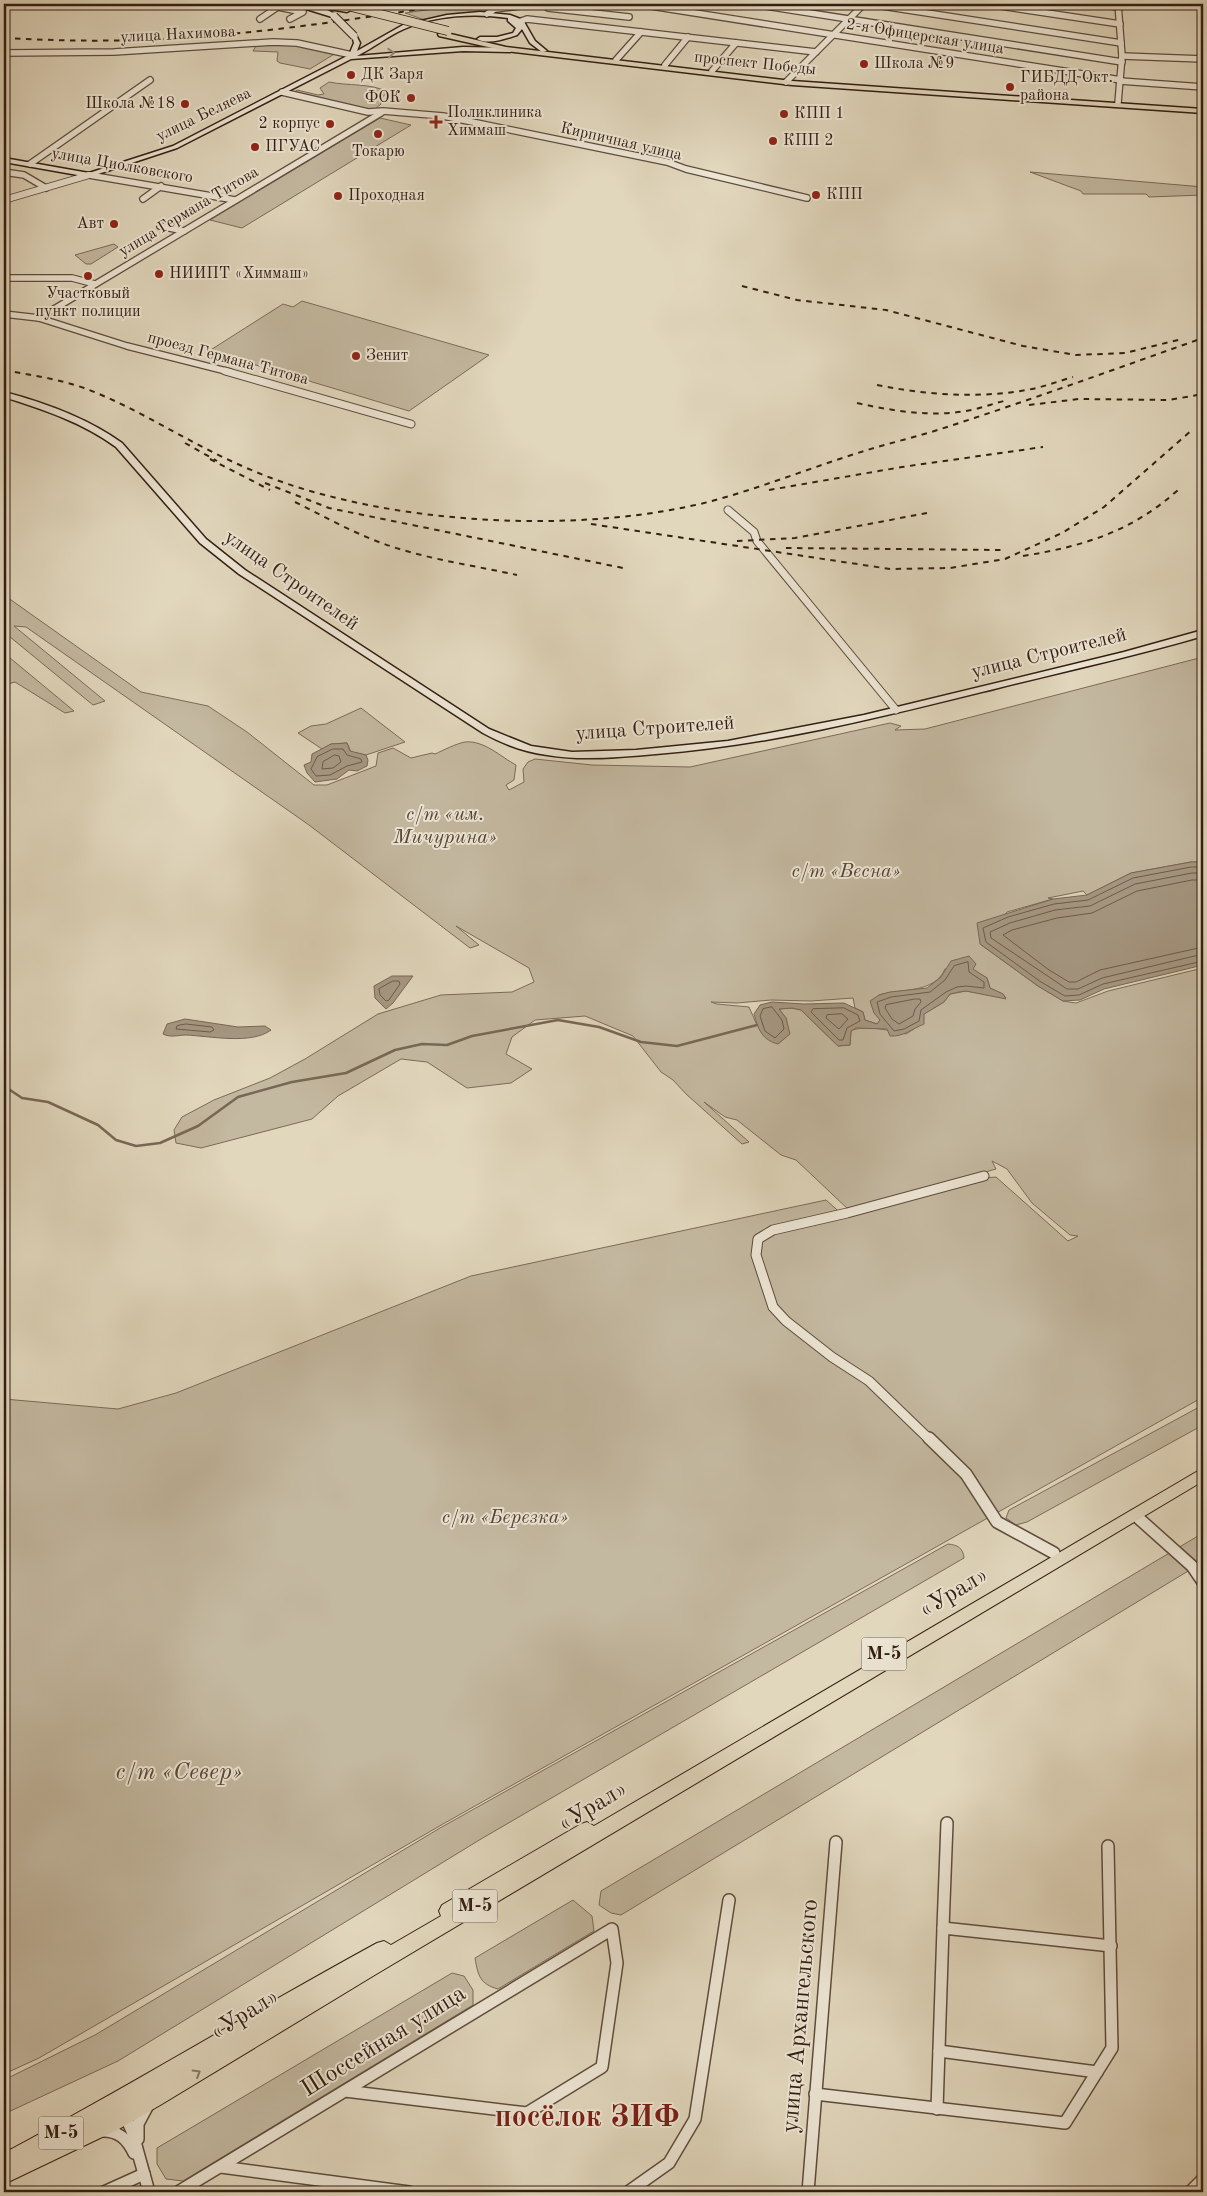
<svg xmlns="http://www.w3.org/2000/svg" width="1207" height="2196" viewBox="0 0 1207 2196" font-family="'Old Standard TT',serif">
<rect width="100%" height="100%" fill="#e1d7bd"/>
<filter id="stains"><feTurbulence type="fractalNoise" baseFrequency=".004" numOctaves="4"/><feColorMatrix values="0 0 0 0 .2 0 0 0 0 .09 0 0 0 0 .02 0 0 0 .5 -.17"/></filter>
<radialGradient id="worn" r=".72"><stop offset=".6" stop-color="#630" stop-opacity="0"/><stop offset="1" stop-color="#630" stop-opacity=".3"/></radialGradient>
<g fill="#c3b8a0" stroke="#7b6b59" fill-rule="evenodd">
<path d="M469,4H535L425,20L405,13Z"/>
<path d="M257,44H291L336,53L310,69L280,63L277,61L278,52L253,51Z"/>
<path d="M329,82C348,86 371,83 388,92L380,99L381,104L374,110H367L293,93L297,90L318,95L324,94L320,88Z"/>
<path d="M380,118L411,125L242,228L210,220Z"/>
<path d="M1030,172L1203,187V195L1149,197L1146,194H1083L1081,191Z"/>
<path d="M114,244L118,247L91,264H86L75,255Z"/>
<path d="M302,301L489,355L409,411L209,351L283,304L293,307Z"/>
<path d="M4,595L141,692L208,706L247,732L314,785H327L376,766L378,753L393,748L411,758L432,753L435,754C444,750 455,744 465,742C484,740 501,757 516,765L514,780L506,785L509,790L524,782L523,769L528,762L535,759L592,765L690,767L890,723L901,726L895,730L925,729L1203,657V862H1191L1131,873L1087,895L1083,891L1048,898L1053,899L1007,912L980,944L1038,986L1063,1001L1076,1003L1108,991L1203,968V1397L443,1824L39,2058L4,2074V1399L118,1409L176,1393L471,1276L826,1200L844,1216L984,1178L996,1177L1068,1241L1078,1236L1070,1235L1032,1203L1007,1169L992,1161L996,1169L849,1210L796,1160L781,1155L737,1120L725,1117L704,1102L749,1142L742,1144L686,1094L673,1080L661,1072L633,1036L585,1016L535,1020L512,1037L506,1054L532,1069L511,1083L467,1088L427,1062L401,1059L338,1096L312,1119L201,1148L176,1143L174,1130L182,1117L214,1100L270,1078L305,1059L378,1014L441,995L512,992L534,982L529,968L456,926L479,945L470,948L309,825L26,627L14,626L105,701L93,705L4,632ZM945,969H972L987,978L990,988L1003,994L1006,998L966,991L950,994L944,1002L924,1014L914,1029L906,1034C893,1031 863,1024 851,1031L850,1045L838,1046L801,1010L792,1008L779,1009L786,1018L789,1034L778,1044L757,1025L749,1007L717,1004L711,1002L737,1003L771,1000L811,1001L853,998L855,1008L863,1012L865,1020L877,1024L881,1020L874,1013L879,995C902,988 934,994 945,969Z"/>
<path d="M4,653L74,711L65,713L15,682L4,685Z"/>
<path d="M361,708L405,742L366,755L351,752L347,743L331,744L322,749L298,733L311,726L326,724Z"/>
<path d="M1203,1405V1425L1027,1522L1016,1525L1006,1518L1009,1510Z"/>
<path d="M1203,1533V1562L621,1915L611,1913L599,1905L601,1891Z"/>
<path d="M948,1544C958,1545 963,1548 964,1558L481,1839L118,2061L4,2114V2080L95,2035L440,1828Z"/>
<path d="M573,1900L592,1916L594,1931L498,1989C480,1984 478,1976 475,1958Z"/>
<path d="M452,1973L464,1976L473,1990V2005L183,2181L166,2179L157,2164V2148Z"/>
</g>
<g fill="#a69883" stroke="#786756">
<path d="M347,743L350,751L366,755L368,760L367,766L357,771L349,770L337,779L315,782L307,773L304,765L311,762L312,754L331,744Z"/>
<path d="M1191,862H1203V965L1104,989L1080,1000L1063,1001L1038,986L980,944L977,923L1053,899L1087,895L1131,873Z"/>
<path d="M969,956L976,964L973,969L987,978L990,988L1003,994L1006,999L966,991L959,992L950,994L944,1002L924,1014V1024C912,1029 903,1037 890,1036L887,1029L856,1028L851,1031L850,1045L838,1046L801,1010L792,1008L779,1009L786,1018L790,1034L778,1044C762,1040 758,1029 754,1014L760,1005L772,1002L804,1004L844,1003L863,1012L865,1020L877,1024L880,1020L874,1013L870,1001L879,995L890,992L927,988L941,977L951,961Z"/>
<path d="M392,976H413L393,1003L386,1009L375,998L374,986Z"/>
<path d="M185,1019L238,1027L265,1026L271,1030C251,1045 210,1036 186,1035C178,1035 171,1038 163,1034L167,1024Z"/>
</g>
<g fill="none" stroke-linecap="round" stroke-linejoin="round">
<g stroke="#6c5b4a" stroke-width="1">
<path d="M333,749H343L347,755L361,759L362,762L347,766L330,775L316,776L311,769L317,757Z"/>
<path d="M335,755L339,756L341,762L333,768L322,769L323,762Z"/>
<path d="M1203,867H1191L1133,878L1088,900L1054,904L1008,917L983,928L986,942L1041,982L1065,996L1079,995L1103,984L1203,961"/>
<path d="M1203,873H1192L1135,884L1090,906L1055,910L1010,923L990,932L991,938L1067,989H1078L1102,978L1203,954"/>
<path d="M1203,880H1192L1137,891L1092,913L1057,918L1012,930L1003,935L1049,970L1069,982H1076L1100,970L1203,947"/>
<path d="M968,962L969,972L984,982V988L966,986L957,987L946,992L921,1010L919,1021L904,1029L894,1031L880,1014L877,1002L891,997L930,992L945,980L954,966Z"/>
<path d="M393,981H399L400,984L389,1000L386,1001L380,995L379,989Z"/>
<path d="M915,999H920L921,1002L915,1009L913,1016L899,1024L892,1019L885,1008L886,1005Z"/>
<path d="M772,1007L782,1020L784,1029L775,1038L765,1031L760,1016L763,1009Z"/>
<path d="M844,1008L858,1015L860,1021L847,1028L843,1040H839L811,1012L813,1009Z"/>
<path d="M842,1014L848,1019L839,1029L826,1018L827,1015Z"/>
<path d="M186,1024L212,1027L214,1030L210,1032L176,1029L177,1026Z"/>
</g>
<path stroke="#786756" stroke-width="2.5" d="M4,1086L22,1098L48,1102L98,1125L116,1140L136,1146L160,1143L198,1126L238,1097L292,1082L346,1073L395,1050L422,1044L447,1045L472,1036L558,1020L599,1027L641,1042L677,1046L757,1025"/>
<g stroke="#5e4c3d" stroke-width="8">
<g id="minor-far3">
<path d="M542,4L548,8L629,17"/>
<path d="M638,4L1121,80"/>
<path d="M753,4L1122,62"/>
<path d="M869,4L1121,43"/>
<path d="M987,4L1120,24"/>
<path d="M1096,4L1118,7L1134,4"/>
<path d="M1118,4L1122,56L1118,103"/>
<path d="M278,7L303,12L290,19"/>
<path d="M487,14L495,9L537,4"/>
<path d="M260,19L282,4"/>
<path d="M521,21L527,19L816,52"/>
<path d="M4,53L114,52L273,42L297,43L352,55"/>
<path d="M1122,56L1203,59"/>
<path d="M616,60L641,32"/>
<path d="M665,65L688,37"/>
<path d="M712,71L736,43"/>
<path d="M1120,81L1203,87"/>
<path d="M786,82L864,4"/>
<path d="M282,92L368,112L383,111L443,116L667,162L686,169L807,198"/>
<path d="M30,164L150,80"/>
<path d="M4,172L24,175L46,188"/>
<path d="M89,175L235,200"/>
<path d="M143,199L161,186"/>
<path d="M160,226L184,231"/>
<path d="M4,278H72L95,284"/>
<path d="M4,314L39,318L127,346L230,372"/>
<path d="M39,318L381,113"/>
</g>
</g>
<g stroke="#5e4c3d" stroke-width="9">
<g id="minor-far2">
<path d="M225,371L411,424"/>
<path d="M728,510L754,532L757,541L896,710"/>
</g>
</g>
<g stroke="#5e4c3d" stroke-width="11">
<path id="minor-far1" d="M930,1440L869,1381L832,1357L786,1321L773,1307L756,1255L758,1239L773,1230L847,1213L984,1176"/>
</g>
<g stroke="#5e4c3d" stroke-width="14">
<g id="minor">
<path d="M929,1438L966,1474L997,1522L1054,1553"/>
<path d="M1135,1515L1192,1566L1203,1582"/>
<path d="M943,1928L947,1823"/>
<path d="M939,2051L1097,2072"/>
<path d="M815,2094L1065,2123L1112,2048L1108,1846"/>
<path d="M937,2109L943,1928L1111,1946"/>
<path d="M124,2113L132,2131L149,2192"/>
<path d="M103,2131C119,2131 127,2139 134,2153"/>
<path d="M138,2139V2124L147,2107"/>
<path d="M221,2167L409,2192"/>
<path d="M104,2192L144,2174"/>
<path d="M178,2192L612,1929L617,1963L602,2067L527,2113L345,2091"/>
<path d="M628,2192L669,2163L695,2119L729,1900"/>
<path d="M808,2192L836,1842"/>
<path d="M1190,2192L1203,2179"/>
</g>
</g>
<g stroke="#5e4c3d" stroke-width="8">
<path id="tertiary" d="M4,200L89,175"/>
</g>
<g stroke="#331e12" stroke-width="3">
<g id="secondary">
<path d="M290,4C304,3 326,7 337,16L332,17Z"/>
<path d="M480,12L510,15L523,20L535,41L547,51L542,52L530,43L522,29L517,35C505,39 488,45 477,39L480,37H497L513,33L516,28L508,21V18C476,13 435,15 404,29C388,36 373,48 357,56L463,47L510,48L513,50L510,52L463,51L351,59L177,148L89,177L4,162V158L89,173L173,146L349,55L354,43L352,35H356L360,43L357,51L403,25L447,15Z"/>
<path d="M4,392C46,403 87,418 122,443L206,539L245,570L489,729L531,746L572,752L636,750L728,741L864,715L1124,652L1203,630V636C1135,656 1066,671 998,688C885,716 772,745 656,754C620,757 582,761 547,755C524,752 503,744 483,733L239,574L200,543L116,447C82,422 44,410 4,397Z"/>
</g>
</g>
<g stroke="#331e12" stroke-width="3">
<g id="primary">
<path d="M307,4H321L351,10L347,12L310,6Z"/>
<path d="M442,32L506,47L792,81L1203,109V113L792,85L506,51L439,36L438,34Z"/>
</g>
</g>
<g stroke="#331e12" stroke-width="2">
<path id="trunk" d="M1203,1468V1481L373,1976L162,2104L119,2129L4,2184V2153C130,2086 252,2011 377,1943L384,1941L391,1945L441,1916L439,1911L442,1905L581,1824L587,1822L594,1826Z"/>
</g>
<use href="#minor-far3" stroke="#ece5d4" stroke-width="5.5"/>
<use href="#minor-far2" stroke="#ece5d4" stroke-width="7"/>
<use href="#minor-far1" stroke="#ece5d4" stroke-width="9"/>
<use href="#minor" stroke="#ece5d4" stroke-width="11"/>
<use href="#tertiary" stroke="#ece5d4" stroke-width="6"/>
<use href="#secondary" fill="#ece5d4" fill-rule="evenodd"/>
<use href="#primary" fill="#e1d7bd" fill-rule="evenodd"/>
<use href="#trunk" fill="#e1d7bd" fill-rule="evenodd"/>
<g stroke="#331e12" stroke-width="2" stroke-dasharray="5.5 5.5" stroke-linecap="butt">
<path d="M4,38C61,41 118,42 175,38C269,33 361,18 454,4"/>
<path d="M742,286L797,300L886,310L1023,346L1076,355L1125,353L1182,339"/>
<path d="M4,370C31,375 58,379 84,388C135,407 181,438 231,461C261,475 293,487 325,495C441,526 596,531 712,501C767,486 820,464 874,448C898,441 923,435 947,427C1033,399 1118,368 1203,338"/>
<path d="M877,385C927,395 981,399 1032,389C1046,386 1059,381 1073,377"/>
<path d="M857,403C893,411 930,417 966,411C980,409 994,403 1008,400"/>
<path d="M1029,405L1079,399L1169,400L1203,394"/>
<path d="M185,443L217,461"/>
<path d="M210,459L270,490"/>
<path d="M265,483L329,508L623,568"/>
<path d="M769,490L902,467L1043,447"/>
<path d="M295,502C327,518 359,536 393,547C433,560 476,566 517,575"/>
<path d="M591,524L890,569L950,568L1005,559L1062,533L1104,507L1192,430"/>
<path d="M737,541L795,538L927,513"/>
<path d="M786,548L1002,550"/>
<path d="M1023,556C1084,546 1131,532 1178,490"/>
</g>
<g stroke="#331e12" stroke-width="9" stroke-linecap="butt">
<path id="secondary-bridge" d="M334,16L354,36"/>
</g>
<g stroke="#331e12" stroke-width="10" stroke-linecap="butt">
<path id="primary-bridge" d="M352,7L448,31"/>
</g>
<use href="#secondary-bridge" stroke="#ece5d4" stroke-width="7"/>
<use href="#primary-bridge" stroke="#e1d7bd" stroke-width="8"/>
</g>
<defs><path id="oneway-chevron" d="M-2-3.5L2.5 0L-2 3.5" fill="none" stroke-width="1.6" stroke-linecap="round" stroke-linejoin="round" transform="scale(1.25)"/></defs>
<use stroke="#998b7d" href="#oneway-chevron" transform="translate(391 53) rotate(-4)"/>
<use stroke="#8a7a68" href="#oneway-chevron" transform="translate(197 2073) rotate(-31)"/>
<g fill="#8f2418" stroke="#ece5d4" stroke-width="2">
<circle cx="864" cy="64" r="5"/>
<circle cx="351" cy="75" r="5"/>
<circle cx="1010" cy="87" r="5"/>
<circle cx="411" cy="98" r="5"/>
<circle cx="185" cy="104" r="5"/>
<circle cx="784" cy="114" r="5"/>
<path d="M433.5 114.5h5v5h5v5h-5v5h-5v-5h-5v-5h5z"/>
<circle cx="330" cy="124" r="5"/>
<circle cx="378" cy="134" r="5"/>
<circle cx="773" cy="141" r="5"/>
<circle cx="255" cy="147" r="5"/>
<circle cx="816" cy="195" r="5"/>
<circle cx="338" cy="196" r="5"/>
<circle cx="114" cy="224" r="5"/>
<circle cx="159" cy="274" r="5"/>
<circle cx="88" cy="276" r="5"/>
<circle cx="356" cy="356" r="5"/>
</g>
<g text-anchor="middle" dominant-baseline="central" stroke-width="4" stroke-linejoin="round" paint-order="stroke">
<g font-size="16" fill="#331e12" stroke="#ece5d4">
<text transform="translate(178 35) rotate(-3)">улица Нахимова</text>
<text transform="translate(925 37) rotate(9)">2-я Офицерская улица</text>
<text transform="translate(755 64) rotate(6)">проспект Победы</text>
<text transform="translate(204 115) rotate(-26)">улица Беляева</text>
<text transform="translate(621 142) rotate(13)">Кирпичная улица</text>
<text transform="translate(122 166) rotate(10)">улица Циолковского</text>
<text transform="translate(189 212) rotate(-31)">улица Германа Титова</text>
<text transform="translate(228 359) rotate(15)">проезд Германа Титова</text>
</g>
<g font-size="16" fill="#331e12" stroke="#ece5d4" text-anchor="start">
<text x="874" y="64">Школа №9</text>
<text x="361" y="75">ДК Заря</text>
<text x="1020" y="78">ГИБДД Окт.<tspan x="1020" dy="18">района</tspan></text>
<text x="401" y="98" text-anchor="end">ФОК</text>
<text x="175" y="104" text-anchor="end">Школа №18</text>
<text x="447" y="113">Поликлиника<tspan x="447" dy="18">Химмаш</tspan></text>
<text x="794" y="114">КПП 1</text>
<text x="320" y="124" text-anchor="end">2 корпус</text>
<text x="783" y="141">КПП 2</text>
<text x="265" y="147">ПГУАС</text>
<text x="378" y="152" text-anchor="middle">Токарю</text>
<text x="826" y="195">КПП</text>
<text x="348" y="196">Проходная</text>
<text x="104" y="224" text-anchor="end">Авт</text>
<text x="169" y="274">НИИПТ «Химмаш»</text>
<text x="88" y="294" text-anchor="middle">Участковый<tspan x="88" dy="18">пункт полиции</tspan></text>
<text x="366" y="356">Зенит</text>
</g>
<g fill="#ece5d4" stroke="#6a5a4c" stroke-width="1">
<rect x="861.5" y="1637.5" width="45" height="33" rx="4"/>
<rect x="452.5" y="1889.5" width="45" height="33" rx="4"/>
<rect x="38.5" y="2116.5" width="45" height="33" rx="4"/>
</g>
<g font-size="19" font-weight="bold" fill="#331e12">
<text x="884" y="1654">М-5</text>
<text x="475" y="1906">М-5</text>
<text x="61" y="2133">М-5</text>
</g>
<g font-size="20" fill="#331e12" stroke="#ece5d4">
<text transform="translate(291 581) rotate(35)">улица Строителей</text>
<text transform="translate(1049 654) rotate(-14)">улица Строителей</text>
<text transform="translate(655 729) rotate(-4)">улица Строителей</text>
</g>
<g font-size="20" font-style="italic" fill="#574436" stroke="#ece5d4">
<text x="445" y="815">с/т «им.<tspan x="445" dy="23">Мичурина»</tspan></text>
<text x="846" y="872">с/т «Весна»</text>
<text x="505" y="1518">с/т «Березка»</text>
</g>
<g font-size="24" fill="#331e12" stroke="#ece5d4">
<text transform="translate(954 1593) rotate(-31)">«Урал»</text>
<text transform="translate(593 1807) rotate(-31)">«Урал»</text>
<text transform="translate(245 2015) rotate(-32)">«Урал»</text>
<text transform="translate(801 2016) rotate(-85)">улица Архангельского</text>
<text transform="translate(384 2042) rotate(-32)">Шоссейная улица</text>
</g>
<g font-size="24" font-style="italic" fill="#574436" stroke="#ece5d4">
<text x="179" y="1773">с/т «Север»</text>
</g>
<g font-size="30" font-weight="bold" fill="#7a1f14" stroke="#ece5d4">
<text x="587" y="2118">посёлок ЗИФ</text>
</g>
</g>
<rect width="1207" height="2196" fill="none" stroke="#e1d7bd" stroke-width="20"/>
<rect x="5" y="5" width="1197" height="2186" fill="none" stroke="#331e12" stroke-width="2.5"/>
<rect x="10" y="10" width="1187" height="2176" fill="none" stroke="#331e12"/>
<rect width="100%" height="100%" filter="url(#stains)"/>
<rect width="100%" height="100%" fill="url(#worn)"/>
</svg>
